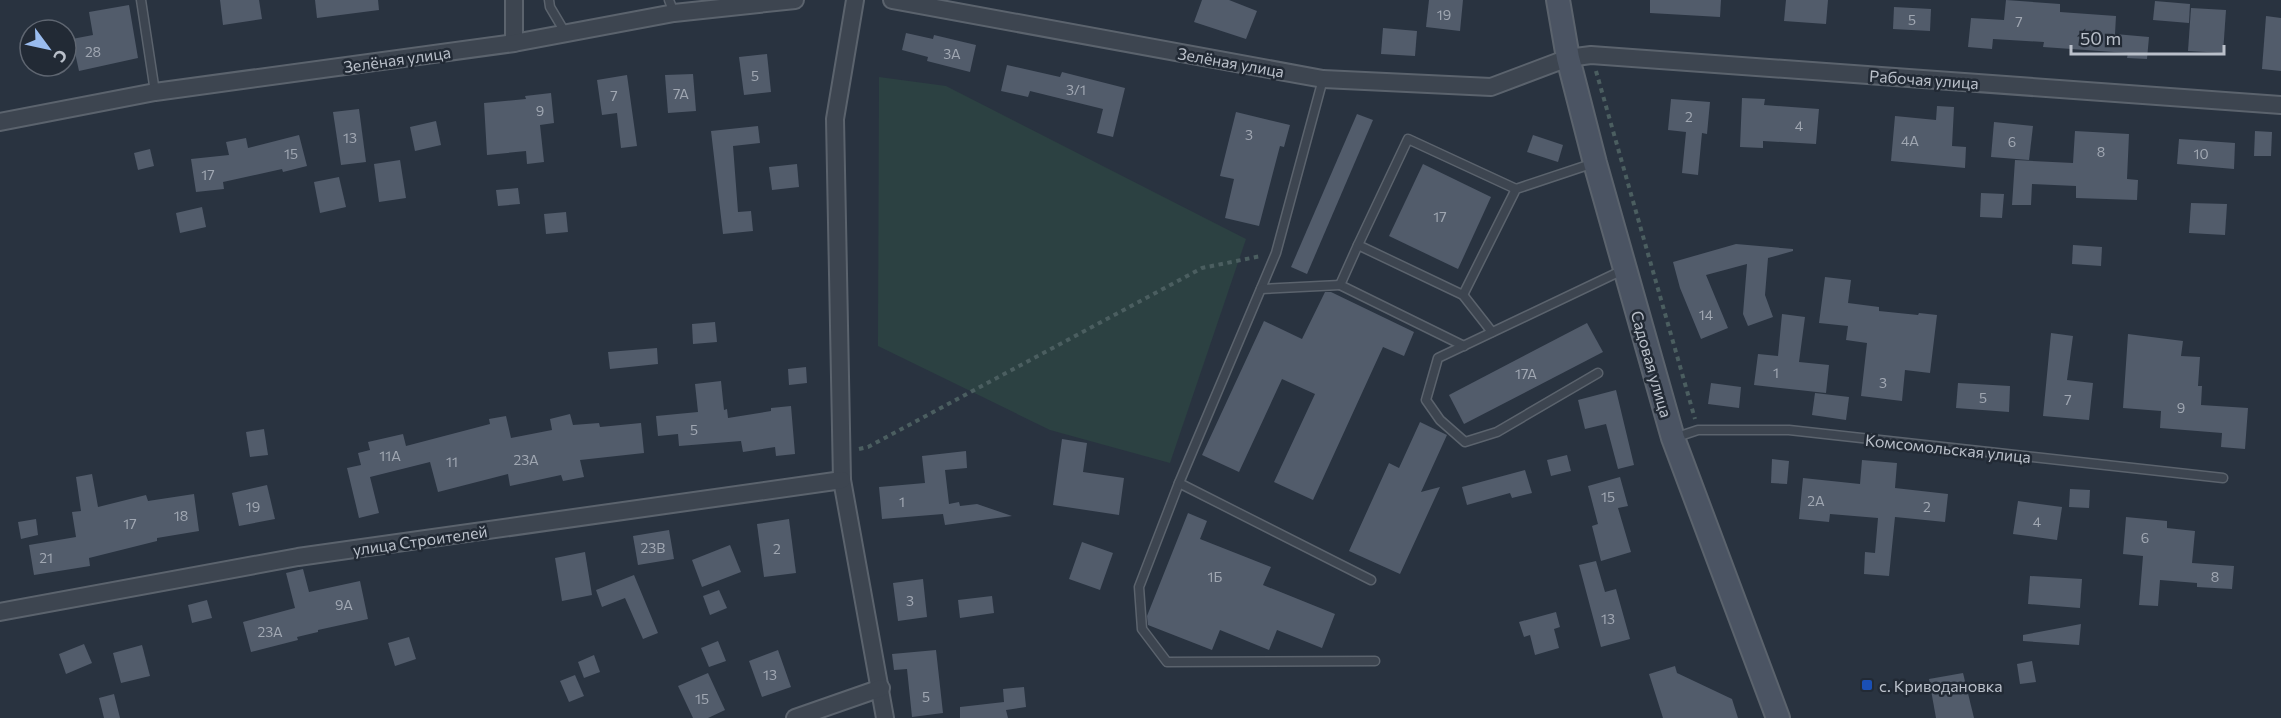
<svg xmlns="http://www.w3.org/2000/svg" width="2281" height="718" viewBox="0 0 2281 718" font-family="Commissioner,sans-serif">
<rect width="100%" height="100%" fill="#293340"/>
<path fill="#2c4142" d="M879,77L946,86L1246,239L1170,463L1050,430L878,346Z"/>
<g fill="#525c6b">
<path d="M220,0H259L262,19L223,25Z"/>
<path d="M315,0H378L379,10L317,18Z"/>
<path d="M1202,0H1229L1257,11L1246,39L1194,22Z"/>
<path d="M1429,0H1463L1460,31L1426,27Z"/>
<path d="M1650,0H1721L1720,17L1650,13Z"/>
<path d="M1786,0H1828L1826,24L1784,21Z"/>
<path d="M2006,0L2060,4V12L2116,16L2115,34L2149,37L2147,59L2127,58L2128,53L2043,47L2044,42L1993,39L1992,49L1968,47L1971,18L2004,20Z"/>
<path d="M2155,1L2190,4L2189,23L2153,20Z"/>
<path d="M129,5L138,58L79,71L72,39L93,35L89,12Z"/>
<path d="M1894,7L1931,9L1930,31L1893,29Z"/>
<path d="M2191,8L2226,10L2223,53L2188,51Z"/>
<path d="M2266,16L2281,18V71L2262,69Z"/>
<path d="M1383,28L1417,31L1415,56L1381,54Z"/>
<path d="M906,33L933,39L934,35L976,45L970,72L927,61L928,57L902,50Z"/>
<path d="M767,54L771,92L744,95L739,57Z"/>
<path d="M1007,65L1060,77L1062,72L1125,88L1113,137L1097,133L1103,109L1030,91L1028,97L1001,91Z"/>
<path d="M693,74L696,111L668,113L665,75Z"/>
<path d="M627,75L637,146L621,148L617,113L602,115L597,80Z"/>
<path d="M551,93L554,123L540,125L544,162L527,164L526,151L487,155L484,103L526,99L525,96Z"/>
<path d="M1742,98L1765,99L1764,105L1819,109L1816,144L1763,141V148L1740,147Z"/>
<path d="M1671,99L1710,102L1707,134L1702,133L1698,175L1682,173L1686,132L1668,130Z"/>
<path d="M1937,106L1954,107L1952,146L1966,147L1965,168L1891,161L1895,116L1936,120Z"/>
<path d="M359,109L366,162L341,165L333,112Z"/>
<path d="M1236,112L1290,125L1284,147L1280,146L1259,226L1225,218L1234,179L1220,176Z"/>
<path d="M1357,114L1373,120L1307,274L1291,267Z"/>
<path d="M436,121L441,145L415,151L410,127Z"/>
<path d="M1994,122L2033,126L2029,160L1991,157Z"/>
<path d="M758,126L760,143L733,146L738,212L751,211L753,231L723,234L711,131Z"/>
<path d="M2075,131L2129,134L2127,179L2138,180L2137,200L2076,198V186L2032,184L2031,205H2012L2015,160L2073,163Z"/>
<path d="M2255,131L2272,132L2271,156H2254Z"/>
<path d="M299,135L307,166L283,172L282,169L223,182L224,189L196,192L191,159L229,155L226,142L246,138L248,148Z"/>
<path d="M1533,135L1563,145L1558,162L1527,152Z"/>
<path d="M2179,139L2235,143L2234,169L2177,164Z"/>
<path d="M150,149L154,166L138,170L134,153Z"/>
<path d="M400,160L406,198L379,202L374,164Z"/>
<path d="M797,164L799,187L772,190L769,167Z"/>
<path d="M1423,164L1491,197L1458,269L1389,236Z"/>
<path d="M339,177L346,207L320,213L314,182Z"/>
<path d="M518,188L520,204L498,206L496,190Z"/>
<path d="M1981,193L2004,194L2002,218L1980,217Z"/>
<path d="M2191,203L2227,204L2225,235L2189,233Z"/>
<path d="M202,207L206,227L180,233L176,213Z"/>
<path d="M566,212L568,232L546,234L544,214Z"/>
<path d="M1736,244L1793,249V251L1768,258L1765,295L1773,317L1748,326L1743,314L1747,264L1706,275L1728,328L1701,339L1680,288L1673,262Z"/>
<path d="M2073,245L2102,247L2101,266L2072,264Z"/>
<path d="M1825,277L1851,280L1848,303L1879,307V311L1918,315L1919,313L1937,315L1930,373L1905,370L1902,401L1861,396L1867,343L1846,340L1848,326L1819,323Z"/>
<path d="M1325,292H1331L1414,332L1404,356L1383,347L1313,500L1274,482L1315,394L1282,379L1239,472L1202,455L1264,321L1302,339Z"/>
<path d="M1782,314L1805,317L1799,362L1829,365L1826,393L1754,385L1758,354L1778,356Z"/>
<path d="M715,322L717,342L693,344L692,324Z"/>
<path d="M1587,323L1603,352L1464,424L1449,395Z"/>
<path d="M2051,333L2073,336L2067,380L2093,383L2089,420L2043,416Z"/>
<path d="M2128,334L2183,341L2181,356L2200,357L2198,386H2202L2201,405L2248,408L2245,449L2221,447L2222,433L2160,428L2161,411L2123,408Z"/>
<path d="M657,348L658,364L610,369L608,352Z"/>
<path d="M806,367L807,383L789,385L788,369Z"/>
<path d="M721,381L724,410L727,409L728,418L771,411V408L791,406L795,454L776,456L775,447L743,452L741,441L679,446L678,434L658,436L656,416L698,412L695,384Z"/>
<path d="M1711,383L1741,387L1739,408L1708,404Z"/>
<path d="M1958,383L2010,386L2009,412L1956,408Z"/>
<path d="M1616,390L1634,465L1618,469L1606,424L1585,429L1578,400Z"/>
<path d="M1815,393L1849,397L1846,420L1812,415Z"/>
<path d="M570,414L573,425L599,423L600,427L641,423L644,453L580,460L584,477L563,481L561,475L510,486L508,474L438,492L430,462L370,477L379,513L359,518L347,468L361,465L358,453L370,450L368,442L403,434L406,446L490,424L489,419L506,416L511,438L552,430L550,419Z"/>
<path d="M1420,422L1447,435L1421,492L1440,487L1400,574L1349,551L1389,463L1399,468Z"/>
<path d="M264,429L268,455L250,457L246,432Z"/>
<path d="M1062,439L1087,443L1083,472L1124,478L1119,515L1053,505Z"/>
<path d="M966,451L967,468L945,470L949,504L959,502L960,506L977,504L1012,516L945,525L943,514L882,519L879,487L925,483L922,456Z"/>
<path d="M1567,455L1571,471L1551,476L1547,460Z"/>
<path d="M1772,459L1789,461L1787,484L1771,483Z"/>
<path d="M1862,460L1897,463L1895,488L1948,494L1945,522L1895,517L1889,576L1864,574L1865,552L1875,553L1878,518L1830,514L1829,522L1799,519L1803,478L1860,484Z"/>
<path d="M1525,470L1532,493L1512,498L1510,493L1467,505L1462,487Z"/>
<path d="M92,474L98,507L146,495L148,501L194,494L199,531L157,538V541L89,558L90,566L34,575L29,545L76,537L72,512L81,511L76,477Z"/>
<path d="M1620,477L1628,506L1618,508L1631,552L1601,561L1592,526L1598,524L1588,486Z"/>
<path d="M267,485L275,519L239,526L232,493Z"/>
<path d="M2070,489L2090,490L2089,508L2069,507Z"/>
<path d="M2018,501L2062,507L2057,540L2013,534Z"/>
<path d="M1188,513L1207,521L1200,539L1271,567L1263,585L1335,614L1322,648L1277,630L1269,650L1220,630L1212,650L1148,625L1147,616Z"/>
<path d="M2126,517L2167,521V528L2195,531L2192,563L2234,566L2232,589L2197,587V583L2160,580L2158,606L2139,605L2143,556L2123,554Z"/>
<path d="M36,519L38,535L21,539L18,522Z"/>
<path d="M789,519L796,573L764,577L757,524Z"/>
<path d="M669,530L674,559L638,565L633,536Z"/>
<path d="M1082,542L1113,553L1100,590L1069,579Z"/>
<path d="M730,545L741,572L702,587L692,560Z"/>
<path d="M585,552L592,595L562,601L555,558Z"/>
<path d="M1596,561L1605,592L1616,589L1630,639L1601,647L1579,565Z"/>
<path d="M303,569L309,592L360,581L368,619L318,630V632L297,637L298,640L251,652L243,622L295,608L286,573Z"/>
<path d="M634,575L658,633L643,639L625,598L602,607L596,590Z"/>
<path d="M2030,576L2082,579L2080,608L2028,604Z"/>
<path d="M923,579L927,617L898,621L893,583Z"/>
<path d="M719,590L727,608L710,615L703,596Z"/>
<path d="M992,596L994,613L960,618L958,600Z"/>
<path d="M207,600L212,618L192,623L188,605Z"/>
<path d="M1556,612L1560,627L1554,629L1559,648L1535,655L1530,635L1524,637L1519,622Z"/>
<path d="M2081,624L2079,645L2023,641V635Z"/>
<path d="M409,637L416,659L395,666L388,643Z"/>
<path d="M718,641L726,661L709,667L701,648Z"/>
<path d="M84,644L92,663L66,674L59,654Z"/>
<path d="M142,645L150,676L121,683L113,653Z"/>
<path d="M778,650L791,687L762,697L749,661Z"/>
<path d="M936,650L943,713L912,717L907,669L894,670L892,654Z"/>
<path d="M594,655L600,672L584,678L578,662Z"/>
<path d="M2032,661L2036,682L2020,684L2017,664Z"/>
<path d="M1675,666L1677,673L1732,699L1738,718H1663L1649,674Z"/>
<path d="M708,673L725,710L708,718H693L678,686Z"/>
<path d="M1963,673L1974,718H1936L1929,679Z"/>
<path d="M575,675L584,696L569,702L560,681Z"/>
<path d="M1024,687L1026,707L1006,710L1008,718H960V707L1004,702L1003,689Z"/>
<path d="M114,694L120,718H104L99,698Z"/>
</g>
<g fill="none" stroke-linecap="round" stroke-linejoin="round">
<g stroke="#5b636d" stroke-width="11">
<g id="lane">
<path d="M141,0L155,92"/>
<path d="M549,0L550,7L566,34"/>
<path d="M669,0L674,13"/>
<path d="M1323,79L1276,253L1179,483L1139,587L1142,629L1167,662L1375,661"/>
<path d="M1358,245L1340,285L1464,346"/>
<path d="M1261,289L1340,285"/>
<path d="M1463,295L1516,189L1594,163"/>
<path d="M1492,332L1463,295L1358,245L1408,139L1516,189"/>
<path d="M1598,373L1497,432L1465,442L1440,420L1426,400L1438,358L1625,269"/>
<path d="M1674,438L1698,430H1789L2223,478"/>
<path d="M1179,483L1371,580"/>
</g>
</g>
<g stroke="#5b636d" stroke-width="20">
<g id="street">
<path d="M855,0L835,119L842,480L885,718"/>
<path d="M892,0L1323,79L1491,87L1568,58L1591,55L2281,105"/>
<path d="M514,43V0"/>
<path d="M0,122L155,92L514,43L674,13L795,0"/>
<path d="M0,612L298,557L842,480"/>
<path d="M795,718L881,688"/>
</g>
</g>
<g stroke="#5b636d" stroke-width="26">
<path id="secondary" d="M1558,0L1568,58L1595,163L1673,438L1778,718"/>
</g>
<g stroke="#4b5e60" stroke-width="4" stroke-dasharray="4.5 4.5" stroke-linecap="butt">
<path d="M1596,71L1695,419"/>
<path d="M859,449L868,447L1202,268L1261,256"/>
</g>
<use href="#lane" stroke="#3d4550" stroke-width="8"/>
<use href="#street" stroke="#3d4550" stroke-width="16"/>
<use href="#secondary" stroke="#4b5463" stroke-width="22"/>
</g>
<rect fill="#1a4fb4" stroke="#222a35" stroke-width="2" x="1861" y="679" width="12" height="12" rx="3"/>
<g text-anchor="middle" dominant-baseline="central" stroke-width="5" stroke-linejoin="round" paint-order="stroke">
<g font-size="14" fill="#a0a7b2">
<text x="1444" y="14">19</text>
<text x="1912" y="19">5</text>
<text x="2019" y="21">7</text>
<text x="93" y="51">28</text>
<text x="952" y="53">3А</text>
<text x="755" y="75">5</text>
<text x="1076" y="89">3/1</text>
<text x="681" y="93">7А</text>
<text x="614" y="95">7</text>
<text x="540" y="110">9</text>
<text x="1689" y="116">2</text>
<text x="1799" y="125">4</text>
<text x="1249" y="134">3</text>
<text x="350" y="137">13</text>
<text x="1910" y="140">4А</text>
<text x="2012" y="141">6</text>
<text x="2101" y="151">8</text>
<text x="291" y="153">15</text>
<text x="2201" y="153">10</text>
<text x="208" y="174">17</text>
<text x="1440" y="216">17</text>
<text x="1706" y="314">14</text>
<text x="1776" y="372">1</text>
<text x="1526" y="373">17А</text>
<text x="1883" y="382">3</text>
<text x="1983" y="397">5</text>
<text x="2068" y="399">7</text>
<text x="2181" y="407">9</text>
<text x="694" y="429">5</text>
<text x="390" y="455">11А</text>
<text x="526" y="459">23А</text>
<text x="452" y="461">11</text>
<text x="1608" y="496">15</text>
<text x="1816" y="500">2А</text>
<text x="902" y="501">1</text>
<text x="253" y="506">19</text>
<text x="1927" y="506">2</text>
<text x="181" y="515">18</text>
<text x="2037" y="521">4</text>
<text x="130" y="523">17</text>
<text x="2145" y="537">6</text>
<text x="653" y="547">23В</text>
<text x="777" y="548">2</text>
<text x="46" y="557">21</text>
<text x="1215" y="576">1Б</text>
<text x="2215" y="576">8</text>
<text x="910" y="600">3</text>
<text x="344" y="604">9А</text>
<text x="1608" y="618">13</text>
<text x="270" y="631">23А</text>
<text x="770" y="674">13</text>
<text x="926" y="696">5</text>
<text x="702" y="698">15</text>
</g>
<g font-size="16" fill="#bac0ca" stroke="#222a35">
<text transform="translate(397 59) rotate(-8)">Зелёная улица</text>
<text transform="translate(1231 62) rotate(10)">Зелёная улица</text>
<text transform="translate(1924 79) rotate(4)">Рабочая улица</text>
<text transform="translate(1652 364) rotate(74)">Садовая улица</text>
<text transform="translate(1948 448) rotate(6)">Комсомольская улица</text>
<text transform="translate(420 540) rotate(-8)">улица Строителей</text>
</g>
<g font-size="16" fill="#bac0ca" stroke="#222a35" text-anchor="start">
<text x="1879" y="685">с. Криводановка</text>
</g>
</g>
<g transform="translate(48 48) rotate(123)"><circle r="28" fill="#222a35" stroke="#5f6671" stroke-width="1.5"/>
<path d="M0-4.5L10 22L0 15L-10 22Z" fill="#9abcef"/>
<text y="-9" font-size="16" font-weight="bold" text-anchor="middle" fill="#bac0ca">С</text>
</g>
<path d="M2071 45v9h153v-9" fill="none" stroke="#bac0ca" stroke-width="3"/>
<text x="2080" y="45" font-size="18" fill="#bac0ca" stroke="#222a35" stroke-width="4.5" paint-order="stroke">50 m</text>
</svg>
